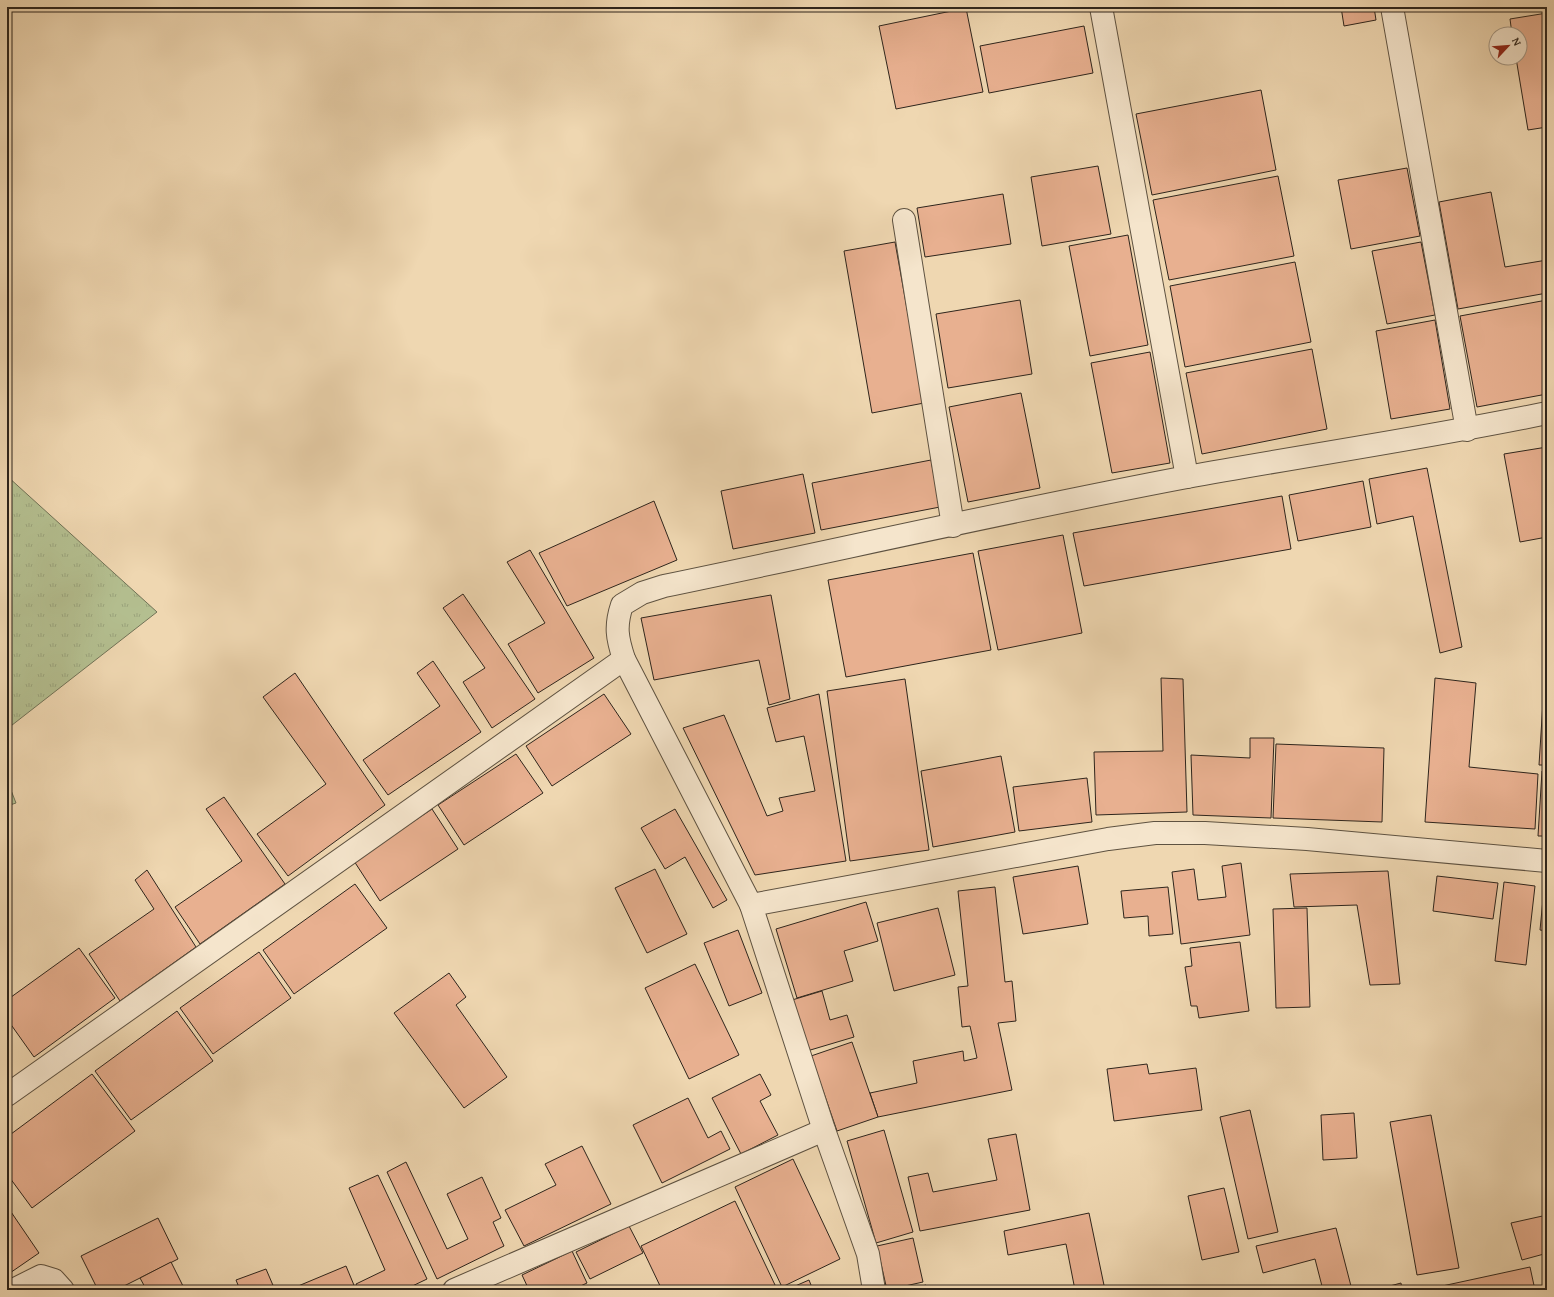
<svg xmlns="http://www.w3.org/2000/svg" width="1554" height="1297" viewBox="0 0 1554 1297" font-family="'Gentium Book Plus',serif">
<defs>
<pattern id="grass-tufts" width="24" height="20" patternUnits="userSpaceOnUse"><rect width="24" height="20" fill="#b4bf90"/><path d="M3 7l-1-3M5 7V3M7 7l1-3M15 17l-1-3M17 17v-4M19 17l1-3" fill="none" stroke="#9ba47c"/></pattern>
</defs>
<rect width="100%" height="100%" fill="#efd7b1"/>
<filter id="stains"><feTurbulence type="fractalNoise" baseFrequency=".005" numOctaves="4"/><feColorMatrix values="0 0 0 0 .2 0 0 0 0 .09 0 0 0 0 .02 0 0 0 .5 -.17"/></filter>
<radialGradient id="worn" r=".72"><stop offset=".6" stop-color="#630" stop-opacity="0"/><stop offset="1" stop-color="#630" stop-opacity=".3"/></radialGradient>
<g fill="url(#grass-tufts)" stroke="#717256">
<path d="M7,476L157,612L7,729Z"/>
<path d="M7,780L16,803L7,806Z"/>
</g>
<g fill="#e8b090" stroke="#2e251c">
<path d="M1341,7H1374L1376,20L1344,26Z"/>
<path d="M966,8L983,92L896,109L879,26Z"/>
<path d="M1547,13V127L1528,130L1516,58H1520V34H1512L1510,19Z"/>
<path d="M1084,26L1093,73L989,93L980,46Z"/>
<path d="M1261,90L1276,170L1152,195L1136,114Z"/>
<path d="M1098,166L1111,234L1042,246L1031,177Z"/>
<path d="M1407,168L1420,236L1351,249L1338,180Z"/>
<path d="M1278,176L1294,256L1169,280L1153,200Z"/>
<path d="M1491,192L1505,267L1547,260V293L1458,309L1439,202Z"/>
<path d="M1003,194L1011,244L925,257L917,208Z"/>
<path d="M1128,235L1148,345L1090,356L1069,246Z"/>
<path d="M895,242L924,403L872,413L844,251Z"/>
<path d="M1421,242L1435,315L1387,324L1372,251Z"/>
<path d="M1295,262L1311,342L1185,367L1170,286Z"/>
<path d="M1020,300L1032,374L948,388L936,314Z"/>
<path d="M1547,300V394L1477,407L1460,316Z"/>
<path d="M1435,320L1450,409L1391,419L1376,331Z"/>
<path d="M1312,349L1327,429L1202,454L1186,373Z"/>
<path d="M1150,352L1170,463L1112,473L1091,363Z"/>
<path d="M1021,393L1040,488L968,502L949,407Z"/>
<path d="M1547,447V537L1520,542L1504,454Z"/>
<path d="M931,460L940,507L821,530L812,483Z"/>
<path d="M1427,468L1462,647L1440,653L1413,516L1377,524L1369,479Z"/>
<path d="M803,474L815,533L733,549L721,491Z"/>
<path d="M1363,481L1371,527L1298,541L1289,495Z"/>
<path d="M1282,496L1291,549L1084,586L1073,533Z"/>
<path d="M654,501L677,560L567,606L539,553Z"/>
<path d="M1063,535L1082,633L998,650L978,551Z"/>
<path d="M530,550L594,658L538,693L508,644L545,623L507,562Z"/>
<path d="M973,553L991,650L846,677L828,580Z"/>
<path d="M463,594L535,699L492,728L463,682L485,668L443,608Z"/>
<path d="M771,595L790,699L769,705L759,660L654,680L641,618Z"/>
<path d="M1547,639V765H1539Z"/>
<path d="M433,661L481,732L388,795L363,760L440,706L417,673Z"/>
<path d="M295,673L385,805L288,876L257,834L326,784L263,697Z"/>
<path d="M1161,678L1183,679L1187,812L1096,815L1094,752L1163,751Z"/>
<path d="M1435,678L1476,683L1469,767L1538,774L1535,829L1425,822Z"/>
<path d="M905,679L929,850L850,861L827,691Z"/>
<path d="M604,694L631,734L552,786L526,746Z"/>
<path d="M819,694L846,861L755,875L683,728L724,715L767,816L783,811L779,798L815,791L804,736L776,742L767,708Z"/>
<path d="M1250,738H1274L1271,818L1193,815L1191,755L1250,758Z"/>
<path d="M1276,744L1384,748L1382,822L1273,818Z"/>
<path d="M516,754L543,793L464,845L438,805Z"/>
<path d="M1001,756L1015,832L933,847L921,771Z"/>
<path d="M1542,771H1547V836H1538Z"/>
<path d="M1087,778L1092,822L1019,831L1013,787Z"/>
<path d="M224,797L285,884L200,944L175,907L242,861L206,809Z"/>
<path d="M432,809L458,849L380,901L354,861Z"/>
<path d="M675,809L727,900L713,908L685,857L665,869L641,828Z"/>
<path d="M1241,863L1250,935L1181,944L1172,872L1194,869L1198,900L1226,897L1222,866Z"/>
<path d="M1078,866L1088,924L1023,934L1013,877Z"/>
<path d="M655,869L687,934L647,953L615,888Z"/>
<path d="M147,870L196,947L120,1001L89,954L154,909L135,880Z"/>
<path d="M1388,871L1400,984L1370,985L1357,905L1294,907L1290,874Z"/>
<path d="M1437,876L1498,883L1493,919L1433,911Z"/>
<path d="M1504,882L1535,886L1526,965L1495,961Z"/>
<path d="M355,884L387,928L294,994L263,950Z"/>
<path d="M995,887L1005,982L1012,981L1016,1021L998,1023L1012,1090L878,1117L870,1093L917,1083L913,1061L963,1051L964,1061L977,1058L970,1026L962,1027L958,987L968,986L958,891Z"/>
<path d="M1168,887L1173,934L1149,936L1148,916L1124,918L1121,891Z"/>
<path d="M1544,889L1547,890V931L1540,930Z"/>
<path d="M866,902L878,941L844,951L853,981L797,998L776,929Z"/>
<path d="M938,908L955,975L894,991L877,923Z"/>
<path d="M1307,908L1310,1007L1276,1008L1273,909Z"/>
<path d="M738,930L762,993L729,1006L704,943Z"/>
<path d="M1240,942L1249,1011L1199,1018L1197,1006H1191L1185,967L1192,966L1190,948Z"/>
<path d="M79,948L115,998L34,1057L7,1019V1000Z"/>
<path d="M259,952L291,998L213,1054L180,1008Z"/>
<path d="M695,964L739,1055L689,1079L645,988Z"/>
<path d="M449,973L466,997L456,1005L507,1077L464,1108L394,1013Z"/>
<path d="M822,991L830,1020L847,1015L854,1037L807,1051L792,1000Z"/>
<path d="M177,1011L213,1061L131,1120L95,1071Z"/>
<path d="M852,1042L878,1117L837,1131L811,1056Z"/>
<path d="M1147,1064L1149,1074L1196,1068L1202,1110L1114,1121L1107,1069Z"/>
<path d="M92,1074L135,1131L32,1208L7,1174V1137Z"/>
<path d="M760,1074L771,1095L760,1101L778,1135L741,1154L712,1098Z"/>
<path d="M688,1098L708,1138L721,1131L730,1149L662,1183L633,1125Z"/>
<path d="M1250,1110L1278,1232L1248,1239L1220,1117Z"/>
<path d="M1354,1113L1357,1158L1323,1160L1321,1115Z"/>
<path d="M1431,1115L1459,1268L1417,1275L1390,1122Z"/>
<path d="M884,1130L913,1232L876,1243L847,1141Z"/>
<path d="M1016,1134L1030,1210L920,1231L908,1177L928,1173L933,1192L997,1180L988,1139Z"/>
<path d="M582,1146L611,1204L524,1246L505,1210L556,1185L545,1164Z"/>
<path d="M793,1159L840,1259L782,1287L735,1187Z"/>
<path d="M406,1162L447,1249L468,1239L447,1194L482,1177L501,1218L493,1222L504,1246L437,1279L387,1172Z"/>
<path d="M378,1175L427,1279L404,1290H359L356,1284L385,1270L349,1188Z"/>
<path d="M1224,1188L1239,1252L1202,1260L1188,1196Z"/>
<path d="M735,1201L776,1287L770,1290H662L641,1246Z"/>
<path d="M7,1206L39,1253L7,1275Z"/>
<path d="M1089,1213L1105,1290H1075L1066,1244L1008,1255L1004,1231Z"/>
<path d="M1547,1215V1266L1544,1254L1522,1260L1511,1223Z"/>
<path d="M158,1218L178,1259L116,1290H98L81,1256Z"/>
<path d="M629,1226L643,1253L590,1279L576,1252Z"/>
<path d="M1336,1228L1352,1290H1323L1315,1259L1263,1273L1256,1246Z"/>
<path d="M913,1238L923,1282L887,1290L877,1246Z"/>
<path d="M572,1251L587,1283L572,1290H529L522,1275Z"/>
<path d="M171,1262L185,1290H144L146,1289L140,1278Z"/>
<path d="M346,1266L356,1290L291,1289Z"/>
<path d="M1530,1267L1535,1290H1434L1433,1288Z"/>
<path d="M266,1269L275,1290H240L236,1280Z"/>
<path d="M809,1280L813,1290H786Z"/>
<path d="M1401,1283L1402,1290H1375Z"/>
<path d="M926,1285L927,1290H905Z"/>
</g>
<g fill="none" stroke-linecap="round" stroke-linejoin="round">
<g stroke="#5e5241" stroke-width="24">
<g id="minor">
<path d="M1101,7L1187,477"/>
<path d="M1392,7L1467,430"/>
<path d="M904,220L953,526"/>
<path d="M751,905L1108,839L1155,833H1205L1307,839L1547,861"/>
<path d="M7,1095L624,659"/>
<path d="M13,1290L41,1276L54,1280L63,1290"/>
<path d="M454,1290L824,1130"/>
<path d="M874,1290L868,1254L824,1130L751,905L624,659C617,638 615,626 622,605L642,593L664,586C838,550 1012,510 1187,477C1307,455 1427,438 1547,413"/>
</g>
</g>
<use href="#minor" stroke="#f5e5cc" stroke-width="22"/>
</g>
<rect width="1554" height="1297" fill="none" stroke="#efd7b1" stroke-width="24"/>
<rect x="8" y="8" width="1538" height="1281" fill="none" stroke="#2e251c" stroke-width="2"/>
<rect x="12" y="12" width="1530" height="1273" fill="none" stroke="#2e251c"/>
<g transform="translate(1508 46) rotate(64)"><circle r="19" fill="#f5e5cc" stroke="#a59886"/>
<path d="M0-3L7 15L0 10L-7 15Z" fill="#8f2418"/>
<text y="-6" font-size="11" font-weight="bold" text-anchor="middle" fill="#2e251c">N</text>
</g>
<rect width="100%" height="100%" filter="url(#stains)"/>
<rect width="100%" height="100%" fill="url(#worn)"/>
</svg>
